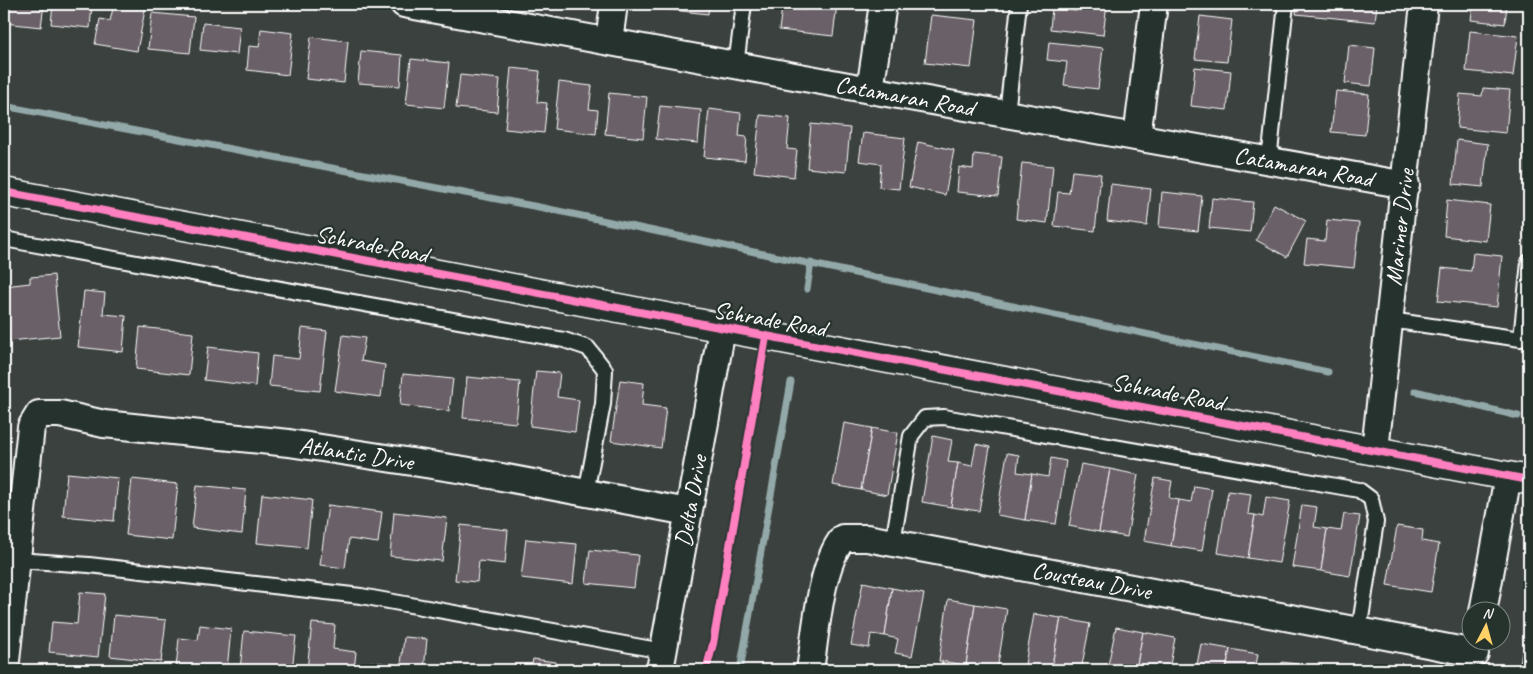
<svg xmlns="http://www.w3.org/2000/svg" width="1533" height="674" viewBox="0 0 1533 674" font-family="Caveat,sans-serif">
<rect width="100%" height="100%" fill="#3b413e"/>
<filter id="ink" filterUnits="userSpaceOnUse"><feTurbulence type="fractalNoise" baseFrequency=".02" numOctaves="2"/><feDisplacementMap in="SourceGraphic" scale="10" xChannelSelector="R" yChannelSelector="G"/><feConvolveMatrix kernelMatrix="1 2 1 2 8 2 1 2 1" color-interpolation-filters="sRGB"/></filter>
<g filter="url(#ink)">
<g fill="none" stroke-linecap="round" stroke-linejoin="round">
<g stroke="#93a9a9" stroke-width="7">
<path d="M4,106L544,208L1328,372"/>
<path d="M807,289L811,263"/>
<path d="M1415,391L1518,416"/>
<path d="M740,670L791,382"/>
</g>
</g>
<g fill="#6b6167" stroke="#fff">
<path d="M4,4H44L41,27L4,23Z"/>
<path d="M53,4H92L90,28L51,24Z"/>
<path d="M114,4L146,5L137,51L95,44L100,19L110,21Z"/>
<path d="M665,4H709L708,14L664,9Z"/>
<path d="M806,4H837L833,36L779,30L782,7L805,10Z"/>
<path d="M1077,4H1107L1103,35L1050,29L1052,8L1076,11Z"/>
<path d="M1297,4H1377L1375,22L1296,14Z"/>
<path d="M1473,4H1507L1505,24L1471,20Z"/>
<path d="M152,13L194,17L190,53L148,49Z"/>
<path d="M931,15L977,20L971,68L925,63Z"/>
<path d="M1200,16L1232,20L1227,62L1195,59Z"/>
<path d="M203,23L240,27L237,54L200,50Z"/>
<path d="M261,29L293,33L288,75L247,70L249,46L259,47Z"/>
<path d="M1470,31L1518,36L1513,76L1466,71Z"/>
<path d="M311,37L348,41L344,83L306,79Z"/>
<path d="M1049,42L1103,48L1098,89L1064,85L1067,62L1047,60Z"/>
<path d="M1349,45L1375,48L1371,86L1345,83Z"/>
<path d="M361,51L402,55L400,86L358,83Z"/>
<path d="M411,59L449,63L444,108L406,104Z"/>
<path d="M1195,67L1231,71L1227,110L1191,106Z"/>
<path d="M511,68L540,71L537,102L547,103L544,133L505,129Z"/>
<path d="M460,75L500,79L497,112L456,108Z"/>
<path d="M559,82L592,86L589,109L598,110L596,134L554,129Z"/>
<path d="M1483,88L1510,90L1506,133L1457,128L1460,94L1482,96Z"/>
<path d="M1336,91L1369,94L1365,135L1331,132Z"/>
<path d="M609,93L647,97L643,138L605,134Z"/>
<path d="M660,106L701,110L698,143L656,139Z"/>
<path d="M709,109L741,113L739,136L747,137L745,161L704,157Z"/>
<path d="M760,115L790,118L787,149L797,150L794,177L754,172Z"/>
<path d="M811,124L850,128L846,172L807,168Z"/>
<path d="M863,133L905,138L899,189L879,187L881,164L859,161Z"/>
<path d="M1457,140L1488,144L1483,187L1453,184Z"/>
<path d="M918,142L954,150L945,195L909,187Z"/>
<path d="M974,154L1002,157L998,196L957,192L959,167L973,169Z"/>
<path d="M1022,163L1053,166L1047,223L1016,219Z"/>
<path d="M1072,171L1101,174L1095,231L1054,226L1058,192L1069,193Z"/>
<path d="M1111,184L1151,189L1147,226L1107,221Z"/>
<path d="M1162,192L1202,196L1198,231L1159,227Z"/>
<path d="M1212,198L1253,202L1250,232L1209,228Z"/>
<path d="M1447,200L1490,205L1486,241L1444,236Z"/>
<path d="M1274,204L1306,221L1287,257L1256,240Z"/>
<path d="M1327,220L1359,223L1354,268L1304,263L1307,239L1325,241Z"/>
<path d="M1473,253L1502,256L1497,307L1438,301L1442,268L1471,271Z"/>
<path d="M54,275L60,336L9,341L4,286L30,283V277Z"/>
<path d="M84,291L105,293L103,314L126,316L123,352L78,347Z"/>
<path d="M140,327L193,333L189,375L136,369Z"/>
<path d="M302,328L327,331L320,391L269,386L272,356L299,359Z"/>
<path d="M343,335L365,338L361,361L385,365L381,397L335,391Z"/>
<path d="M208,347L258,353L255,386L204,380Z"/>
<path d="M536,371L560,373L557,397L579,400L575,432L530,426Z"/>
<path d="M403,374L453,379L449,411L400,405Z"/>
<path d="M467,377L520,382L516,423L463,418Z"/>
<path d="M620,380L644,383L642,405L666,408L661,448L611,441Z"/>
<path d="M844,423L872,428L861,490L833,485Z"/>
<path d="M872,428L898,433L887,495L861,490Z"/>
<path d="M933,436L952,440L948,462L958,463L951,507L922,502Z"/>
<path d="M976,444L990,447L979,511L951,507L958,463L972,466Z"/>
<path d="M1007,453L1019,455L1017,472L1032,474L1025,520L997,515Z"/>
<path d="M1051,458L1066,461L1056,524L1025,520L1032,474L1048,477Z"/>
<path d="M1081,464L1110,469L1099,532L1069,526Z"/>
<path d="M1110,469L1138,475L1127,537L1099,532Z"/>
<path d="M67,473L118,478L114,521L63,516Z"/>
<path d="M1155,478L1172,481L1169,498L1179,500L1171,546L1144,541Z"/>
<path d="M132,479L178,484L172,540L126,535Z"/>
<path d="M197,485L246,490L242,534L192,528Z"/>
<path d="M1194,486L1212,489L1202,551L1171,546L1179,500L1191,502Z"/>
<path d="M1228,491L1251,494L1248,514L1255,515L1248,558L1218,553Z"/>
<path d="M262,494L312,500L307,548L257,543Z"/>
<path d="M1266,497L1290,501L1279,563L1248,558L1255,515L1263,517Z"/>
<path d="M328,505L382,512L378,543L349,539L345,568L320,565Z"/>
<path d="M1302,505L1317,507L1314,527L1327,529L1321,571L1292,567Z"/>
<path d="M394,512L447,518L442,561L390,556Z"/>
<path d="M1344,514L1360,516L1350,576L1321,571L1327,529L1341,531Z"/>
<path d="M461,525L508,530L505,564L479,561L477,582L455,580Z"/>
<path d="M1397,526L1423,530L1422,541L1439,544L1431,592L1387,585Z"/>
<path d="M526,539L577,544L573,584L521,578Z"/>
<path d="M590,550L638,555L634,588L586,583Z"/>
<path d="M863,582L892,588L885,636L871,634L869,648L851,645Z"/>
<path d="M892,588L924,594L912,656L895,653L898,639L885,636Z"/>
<path d="M80,592L105,594L98,657L49,652L52,622L77,624Z"/>
<path d="M948,599L975,604L966,665L939,661Z"/>
<path d="M975,604L1007,609L997,670L966,665Z"/>
<path d="M1034,614L1061,618L1051,670H1024Z"/>
<path d="M114,615L166,620L161,662L110,656Z"/>
<path d="M1061,618L1090,624L1081,670H1051Z"/>
<path d="M312,623L335,625L333,649L356,652L354,670H307Z"/>
<path d="M200,625L231,629L227,670L176,668L179,638L198,640Z"/>
<path d="M1116,627L1143,632L1136,670H1107Z"/>
<path d="M244,631L296,636L292,670H240Z"/>
<path d="M1143,632L1175,638L1169,670H1136Z"/>
<path d="M404,637L427,639L424,670H370L371,662L401,665Z"/>
<path d="M1201,644L1230,649L1226,670H1196Z"/>
<path d="M1230,649L1258,654L1255,670H1226Z"/>
<path d="M1522,652L1529,653V670H1519Z"/>
<path d="M533,659L556,662L555,670H531Z"/>
<path d="M1282,662L1311,666L1310,670H1281Z"/>
<path d="M437,665L488,670H436Z"/>
<path d="M567,666L589,670H566Z"/>
<path d="M1311,666L1341,670H1310Z"/>
</g>
<g fill="none" stroke-linecap="round" stroke-linejoin="round">
<g stroke="#fff" stroke-width="18">
<g id="lane">
<path d="M736,65L744,4"/>
<path d="M1007,114L1019,4"/>
<path d="M1269,161L1286,4"/>
<path d="M4,239L564,340L588,348L605,370L603,404L586,493"/>
<path d="M1390,320L1521,339L1529,262"/>
<path d="M893,542L911,436L925,418L944,417L1359,490L1371,499L1376,522L1359,631"/>
<path d="M17,560L89,565L361,596L663,651"/>
</g>
</g>
<g stroke="#fff" stroke-width="30">
<g id="street">
<path id="s1" d="M404,4L870,90L1406,185"/>
<path d="M609,41L614,4"/>
<path d="M870,90L883,4"/>
<path d="M1137,137L1154,4"/>
<path id="s2" d="M1375,450L1424,4"/>
<path d="M1483,612L1508,476"/>
<path id="s3" d="M5,670L31,427L39,414H60L104,424L289,443L464,470L688,512"/>
<path id="s4" d="M660,670L722,329"/>
<path id="s5" d="M810,670C816,633 820,566 843,538H867L1475,653"/>
</g>
</g>
<g stroke="#fff" stroke-width="31">
<path id="secondary" d="M4,192L1529,480"/>
</g>
<use href="#lane" stroke="#26332d" stroke-width="14"/>
<use href="#street" stroke="#26332d" stroke-width="26"/>
<use href="#secondary" stroke="#26332d" stroke-width="28"/>
<g stroke="#26332d" stroke-width="11">
<g id="cycleway">
<path d="M4,192L1529,480"/>
<path d="M706,670L713,644L766,337"/>
</g>
</g>
<use href="#cycleway" stroke="#ff80c0" stroke-width="8"/>
</g>
</g>
<g text-anchor="middle" dominant-baseline="central" stroke-width="4.5" stroke-linejoin="round" paint-order="stroke">
<g font-size="24" fill="#fff" stroke="#26332d">
<text stroke="none"><textPath href="#s1" startOffset="509">Catamaran Road</textPath></text>
<text stroke="none"><textPath href="#s1" startOffset="914">Catamaran Road</textPath></text>
<text stroke="none"><textPath href="#s2" startOffset="224">Mariner Drive</textPath></text>
<text transform="translate(372 244) rotate(11)">Schrade Road</text>
<text transform="translate(770 319) rotate(10)">Schrade Road</text>
<text transform="translate(1168 392) rotate(11)">Schrade Road</text>
<text stroke="none"><textPath href="#s3" startOffset="580">Atlantic Drive</textPath></text>
<text stroke="none"><textPath href="#s4" startOffset="172">Delta Drive</textPath></text>
<text stroke="none"><textPath href="#s5" startOffset="390">Cousteau Drive</textPath></text>
</g>
</g>
<rect width="1533" height="674" fill="none" stroke="#26332d" stroke-width="20"/>
<rect x="10" y="10" width="1513" height="654" fill="none" stroke="#fff" stroke-width="2" filter="url(#ink)"/>
<g transform="translate(1486 626) rotate(6)"><circle r="24" fill="#26332d" stroke="#7d8581"/>
<path d="M0-4L9 19L0 12L-9 19Z" fill="#ffd166"/>
<text y="-8" font-size="14" font-weight="bold" text-anchor="middle" fill="#ffffff">N</text>
</g>
</svg>
